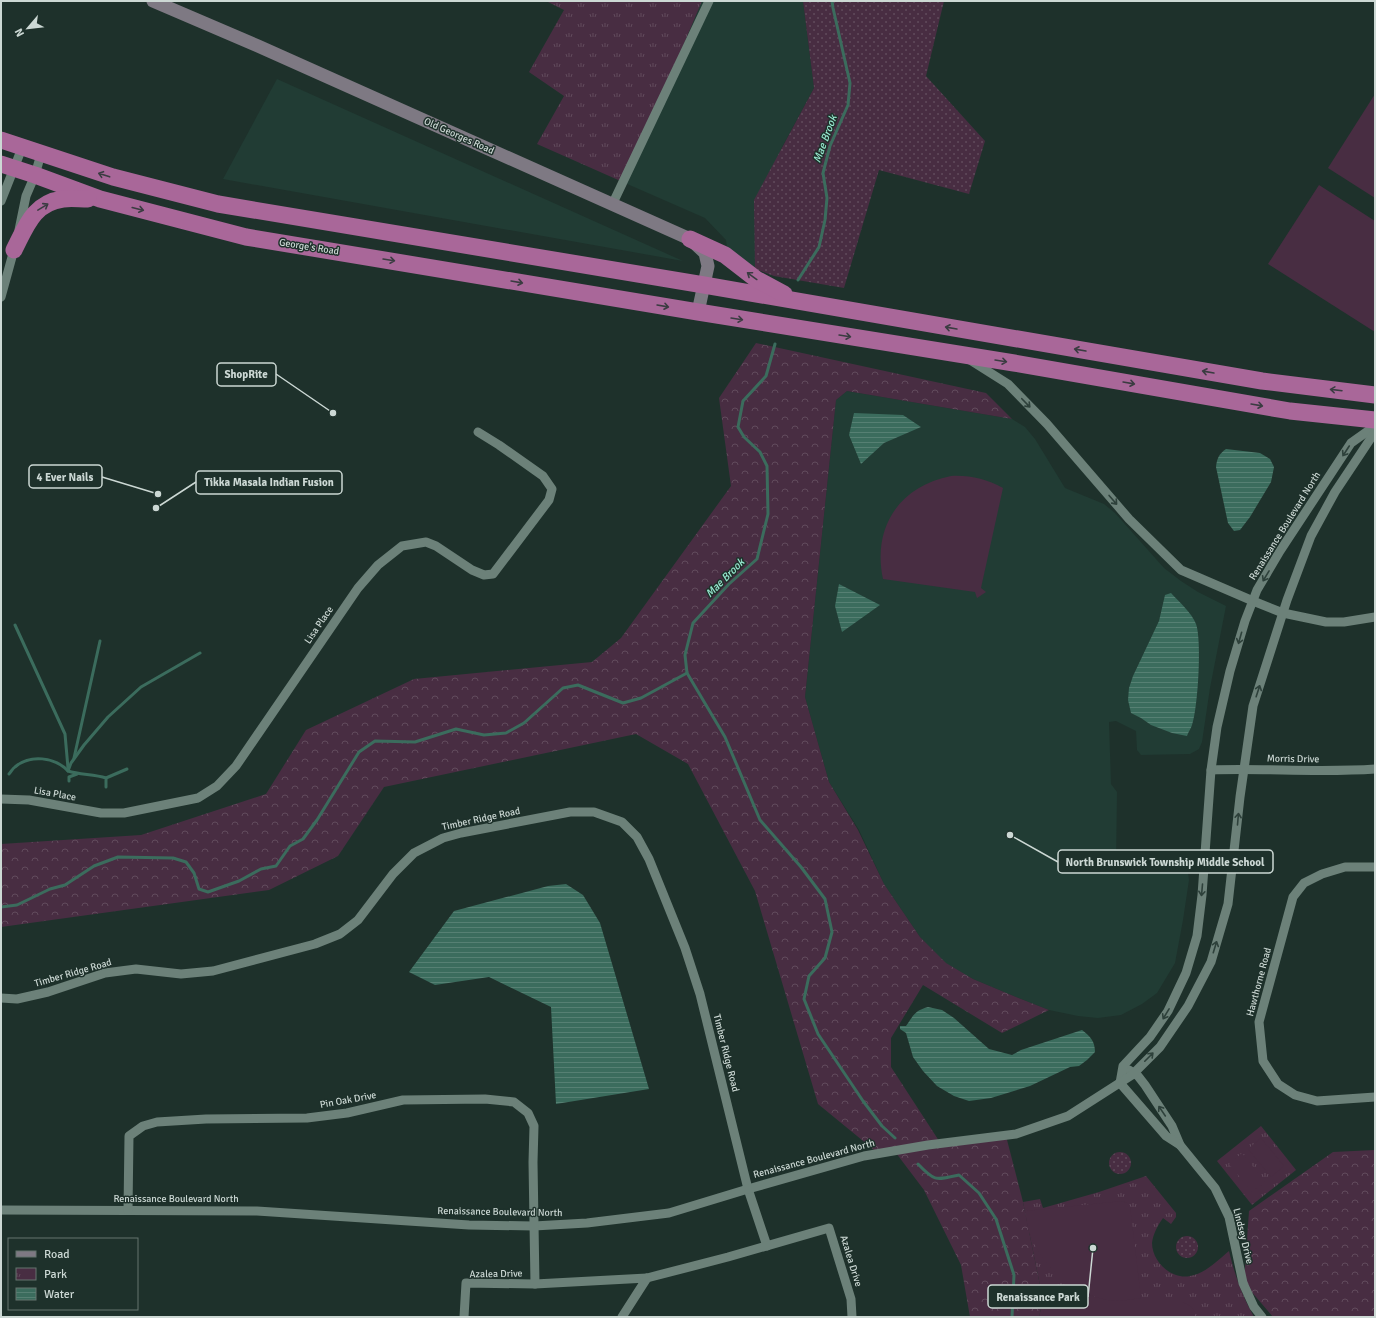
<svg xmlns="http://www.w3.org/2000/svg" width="1376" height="1318" viewBox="0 0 1376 1318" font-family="Signika,sans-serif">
<defs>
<pattern id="grass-dots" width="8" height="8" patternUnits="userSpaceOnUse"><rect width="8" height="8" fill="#482d42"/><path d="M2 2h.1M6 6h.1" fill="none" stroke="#614b5c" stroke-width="1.8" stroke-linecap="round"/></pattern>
<pattern id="forest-crowns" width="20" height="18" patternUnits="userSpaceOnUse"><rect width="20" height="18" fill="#482d42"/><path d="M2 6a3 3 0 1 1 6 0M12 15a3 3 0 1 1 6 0" fill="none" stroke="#614b5c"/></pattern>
<pattern id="park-tufts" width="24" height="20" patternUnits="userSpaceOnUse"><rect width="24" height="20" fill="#482d42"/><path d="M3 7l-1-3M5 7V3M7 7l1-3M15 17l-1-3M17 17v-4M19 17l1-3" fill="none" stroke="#614b5c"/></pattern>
<pattern id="water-rules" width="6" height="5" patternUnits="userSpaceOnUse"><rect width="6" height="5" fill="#3b6c5d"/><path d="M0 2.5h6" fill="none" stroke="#568073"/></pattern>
</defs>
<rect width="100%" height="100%" fill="#1e312b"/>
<g fill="#213c34">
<path d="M702,1H803L814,88L781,149L756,273L730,269L726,240L705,218L625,183Z"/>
<path d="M277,79L683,261L223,179Z"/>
<path d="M847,391L1012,419L1025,427L1035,439L1065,488L1104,504L1115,513L1164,568L1181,581L1198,592L1226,606L1210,688L1202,742L1199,749L1190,754L1141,755L1137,750L1136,731L1116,721L1109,722L1111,784L1117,792L1116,866L1187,864L1189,880L1183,920L1175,963L1157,993L1142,1004L1121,1015L1098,1018L1078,1016L1049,1010L1016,997L973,979L945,963L920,937L884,884L859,830L829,782L805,697L836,400Z"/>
</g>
<g fill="url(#grass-dots)">
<path d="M803,1H944L926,76L985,141L969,194L879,170L844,288L774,276L755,269L754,200L814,88Z"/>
<circle cx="1120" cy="1163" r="11"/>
<circle cx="1187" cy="1247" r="11"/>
</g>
<g fill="url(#forest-crowns)">
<path d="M756,343L986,393L1012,419L847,391L836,400L805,697L829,782L858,830L884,884L920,937L946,963L973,979L1016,997L1049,1010L1002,1033L923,985L891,1038V1067L943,1147L1006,1136L1023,1202L1043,1300L1039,1317H970L961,1265L924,1190L893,1149L879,1154L818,1104L755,891L688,764L636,734L384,787L338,856L269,890L1,927V844L141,835L266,794L306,730L414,679L592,662L621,638L731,486L719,398Z"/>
<path d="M1375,1150V1317H1273L1244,1283L1249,1211L1333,1152Z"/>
</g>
<g fill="url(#park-tufts)">
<path d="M546,1H702L625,183L537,144L564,96L529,72L564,10Z"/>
<path d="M1261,1126L1296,1170L1252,1205L1217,1161Z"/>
<path d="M1146,1176L1176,1213V1217L1171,1224L1163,1218C1158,1225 1153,1234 1152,1243C1152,1262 1172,1280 1190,1276C1206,1273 1217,1261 1229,1251C1235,1276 1242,1295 1254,1317H1039L1043,1300L1023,1202L1040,1199L1043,1208L1099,1192Z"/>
</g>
<g fill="#482d42">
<path d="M1375,94V198L1328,168Z"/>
<path d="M1319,185L1375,221V332L1268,264Z"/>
<path d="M951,476C970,475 986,479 1003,488L981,588L986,592L977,598L975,592L883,579C872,528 899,486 951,476Z"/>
<path d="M1261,1138L1284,1166L1271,1177L1248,1149Z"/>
<path d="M1242,1153L1265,1182L1252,1192L1229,1164Z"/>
<path d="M1122,1201L1127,1203L1130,1206L1141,1298C1134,1299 1127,1300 1120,1301C1079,1301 1040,1267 1028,1229C1027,1223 1026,1217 1025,1211Z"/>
<path d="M1047,1302H1182C1190,1305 1195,1308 1195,1317H1042Z"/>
</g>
<g fill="url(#water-rules)">
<path d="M854,413L903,415L921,427L884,443L861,464L849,435Z"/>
<path d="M1226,449L1260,453L1270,459L1274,467L1271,482L1250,517L1240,530L1234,531L1228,523L1216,467C1217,458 1219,454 1226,449Z"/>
<path d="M839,584L880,605L842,632L835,606Z"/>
<path d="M1171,593C1179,602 1192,613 1196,624C1202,640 1198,708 1192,725C1191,729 1188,732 1187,736L1172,733L1151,725L1141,718L1131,713L1128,700L1129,688L1133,676L1159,621L1165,595Z"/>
<path d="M566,884L583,895L600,923L649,1089L556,1104L551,1007L489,977L435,985L409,972L454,911L548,886Z"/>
<path d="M928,1007L942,1010L954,1018L989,1049L1012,1055L1021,1050L1082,1030C1090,1036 1095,1041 1095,1052L1087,1060L1079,1066L1070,1067L1030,1086L991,1098L969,1101L954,1096L937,1086L923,1071L913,1057L906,1033L900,1029V1026H906C914,1015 914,1011 928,1007Z"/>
</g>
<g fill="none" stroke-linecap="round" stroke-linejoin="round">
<g stroke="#3b6c5d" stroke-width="3">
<path d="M798,280L819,247L825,220L827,198L823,173L830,146L848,105L850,83L833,8L832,1"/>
<path d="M775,344L766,376L743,401L738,427L744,437L760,452L767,466L768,514L757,559L729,584L693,623L685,655L687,673L725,737L760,820L801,867L825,899L832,932L825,958L809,976L804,999L818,1034L863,1101L882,1126L895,1138"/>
<path d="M15,625L65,734L68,768"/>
<path d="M74,758L100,641"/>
<path d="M9,774C11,772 13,768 15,767C30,754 55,757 68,771"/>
<path d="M106,778L127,769"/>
<path d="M69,781V777L77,774"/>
<path d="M106,787V778C94,774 80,775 68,771L71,763L84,745L108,717L141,687L200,653"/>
<path d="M1,907L17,905L50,889L65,885L94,866L118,857L173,858L186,862L194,873L199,889L208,892L239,881L261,869L276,866L290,846L303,839L317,820L359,752L375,741L415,742L456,729L484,735L506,733L524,723L563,688L578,685L623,703L641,698L687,673"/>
<path d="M918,1164C935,1182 936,1180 959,1175L979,1193L996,1219L1014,1275L1012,1317"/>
</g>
<g stroke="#6c8179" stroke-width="9">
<path d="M1,201L22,148"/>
<path d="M612,205L709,1"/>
<path d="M19,230L26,196L35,175L41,154"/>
<path d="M1,297L15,246"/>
<path d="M970,360L1008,384L1047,424L1129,519L1181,570L1253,601L1283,613L1326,622H1344L1375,617"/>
<path d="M1211,770C1265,768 1320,773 1375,769"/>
<path d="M1,799L29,800L101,813H124L198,798L217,786L236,766L358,588L378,565L402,546L426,542L436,546L472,570L484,575L493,574L549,500L552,489L543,476L499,445L478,432"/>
<path d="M1375,867H1345L1322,874L1304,883L1293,897L1259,1022L1263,1061L1278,1084L1295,1095L1317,1101L1375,1097"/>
<path d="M1,998L17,999L48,992L105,973L136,969L181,974L213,971L315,944L340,934L358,920L393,874L414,853L443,838L461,833L570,812H594L622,822L637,837L649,859L685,948L700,994L748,1189L767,1246"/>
<path d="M1129,1070L1138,1076L1145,1085L1172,1126L1180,1145L1215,1188L1229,1217L1243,1283L1254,1307L1262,1317"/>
<path d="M1120,1083L1123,1066L1150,1037L1168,1011L1186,973L1197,936L1202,895L1211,770L1217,727L1230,671L1245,621L1257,590L1280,551L1351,443L1375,426"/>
<path d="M1120,1083L1166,1136L1180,1145"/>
<path d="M1,1210L257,1211L469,1225L534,1226L587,1223L669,1213L748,1189L864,1156L928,1145L1016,1134L1068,1116L1132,1075L1160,1047L1188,1006L1211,962L1228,904L1240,797L1253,706L1287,600L1311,536L1335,492L1375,432"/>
<path d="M128,1210L129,1136L143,1126L157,1122L206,1119L307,1118L347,1113L403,1100L485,1099L514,1102L528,1113L534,1126L533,1162L535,1284"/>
<path d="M464,1317L466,1283L535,1284L647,1278L728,1257L829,1228L851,1299L852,1317"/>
<path d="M622,1317L647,1278"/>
</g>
<path stroke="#7e7983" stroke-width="13" d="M153,1L258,46L690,239L705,253L708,266L698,312"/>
<g stroke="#a96799" stroke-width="17">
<path d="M1,140L113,177L218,204L704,285L1262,381L1375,395"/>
<path d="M1,164L35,175L100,199L246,237L698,312L1014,363L1290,411L1375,420"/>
<path d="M690,239L725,255L756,279L784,294"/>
<path d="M14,250C26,227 33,203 63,199C71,198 79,199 88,199"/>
</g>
</g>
<defs><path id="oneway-shaft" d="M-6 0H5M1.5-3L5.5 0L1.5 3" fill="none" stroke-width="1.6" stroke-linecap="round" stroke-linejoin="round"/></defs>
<g stroke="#3a3c41">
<use href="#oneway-shaft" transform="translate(104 175) rotate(-162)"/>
<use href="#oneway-shaft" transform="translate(43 207) rotate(-31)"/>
<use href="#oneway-shaft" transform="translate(138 209) rotate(14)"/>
<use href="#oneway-shaft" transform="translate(389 260) rotate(9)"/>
<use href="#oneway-shaft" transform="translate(752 276) rotate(-144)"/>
<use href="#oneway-shaft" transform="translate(517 282) rotate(10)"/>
<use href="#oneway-shaft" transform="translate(663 306) rotate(10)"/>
<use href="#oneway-shaft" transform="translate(737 319) rotate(9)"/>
<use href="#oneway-shaft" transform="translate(951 328) rotate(-170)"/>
<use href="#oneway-shaft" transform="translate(845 336) rotate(9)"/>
<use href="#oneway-shaft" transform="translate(1080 350) rotate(-170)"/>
<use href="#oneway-shaft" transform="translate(1001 361) rotate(9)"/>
<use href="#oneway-shaft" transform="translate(1208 372) rotate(-170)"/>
<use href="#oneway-shaft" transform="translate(1129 383) rotate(10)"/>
<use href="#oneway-shaft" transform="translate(1336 390) rotate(-173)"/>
<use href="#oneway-shaft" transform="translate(1257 405) rotate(10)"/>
</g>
<g stroke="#2e413b">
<use href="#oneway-shaft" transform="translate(1026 403) rotate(46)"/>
<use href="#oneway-shaft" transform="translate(1346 451) rotate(123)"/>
<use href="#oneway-shaft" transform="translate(1113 500) rotate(49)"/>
<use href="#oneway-shaft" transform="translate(1266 576) rotate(121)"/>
<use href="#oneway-shaft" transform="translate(1240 638) rotate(106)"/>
<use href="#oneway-shaft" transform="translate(1258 691) rotate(-72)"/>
<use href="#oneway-shaft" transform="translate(1238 819) rotate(-85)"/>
<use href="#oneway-shaft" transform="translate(1202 890) rotate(95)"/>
<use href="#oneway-shaft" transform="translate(1215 947) rotate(-73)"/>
<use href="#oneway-shaft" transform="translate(1166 1014) rotate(121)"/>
<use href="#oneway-shaft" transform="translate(1149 1057) rotate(-45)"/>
<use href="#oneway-shaft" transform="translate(1162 1111) rotate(-124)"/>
</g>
<g text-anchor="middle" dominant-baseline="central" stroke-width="3" stroke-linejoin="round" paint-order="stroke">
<g font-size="10" fill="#ccd8d4" stroke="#1e312b">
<text transform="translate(459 136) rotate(24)">Old Georges Road</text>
<text transform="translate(309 247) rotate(9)">George's Road</text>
<text transform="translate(1285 526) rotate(-58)">Renaissance Boulevard North</text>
<text transform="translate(319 625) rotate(-56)">Lisa Place</text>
<text transform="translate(1293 759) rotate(1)">Morris Drive</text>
<text transform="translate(55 794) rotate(10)">Lisa Place</text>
<text transform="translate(481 819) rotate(-12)">Timber Ridge Road</text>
<text transform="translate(73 973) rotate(-16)">Timber Ridge Road</text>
<text transform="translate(1259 982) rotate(-75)">Hawthorne Road</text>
<text transform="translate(726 1053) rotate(76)">Timber Ridge Road</text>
<text transform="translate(348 1100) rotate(-10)">Pin Oak Drive</text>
<text transform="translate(814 1159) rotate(-15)">Renaissance Boulevard North</text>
<text x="176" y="1199">Renaissance Boulevard North</text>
<text transform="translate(500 1212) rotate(1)">Renaissance Boulevard North</text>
<text transform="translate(1243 1236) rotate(76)">Lindsey Drive</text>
<text transform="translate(851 1261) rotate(73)">Azalea Drive</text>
<text transform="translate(496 1274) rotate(-1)">Azalea Drive</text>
</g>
<g font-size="11" font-style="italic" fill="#98ead1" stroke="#1e312b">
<text transform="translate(825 139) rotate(-70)">Mae Brook</text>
<text transform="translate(725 578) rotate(-45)">Mae Brook</text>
</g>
</g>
<path fill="none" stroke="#ccd8d4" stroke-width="1.5" d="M333 413L276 374M158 494L102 477M156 508L196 482M1010 835L1058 862M1093 1248L1088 1297"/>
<g fill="#ccd8d4" stroke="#1e312b" stroke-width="1.5">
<circle cx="333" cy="413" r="4"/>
<circle cx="158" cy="494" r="4"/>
<circle cx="156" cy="508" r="4"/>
<circle cx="1010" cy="835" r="4"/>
<circle cx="1093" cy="1248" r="4"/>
</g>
<g fill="#1e312b" stroke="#ccd8d4" stroke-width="1.5">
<rect x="217" y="363" width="59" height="23" rx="4"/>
<rect x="29" y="465" width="73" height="23" rx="4"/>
<rect x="196" y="471" width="146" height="23" rx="4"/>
<rect x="1058" y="850" width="215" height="23" rx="4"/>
<rect x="988" y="1285" width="100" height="23" rx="4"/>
</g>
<g font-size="11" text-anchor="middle" font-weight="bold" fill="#ccd8d4">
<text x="246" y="378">ShopRite</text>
<text x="65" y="481">4 Ever Nails</text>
<text x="269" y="486">Tikka Masala Indian Fusion</text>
<text x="1165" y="866">North Brunswick Township Middle School</text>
<text x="1038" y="1301">Renaissance Park</text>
</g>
<rect width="1376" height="1318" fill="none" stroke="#ccd8d4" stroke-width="4"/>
<rect x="8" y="1238" width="130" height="72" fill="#1e312b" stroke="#64746f"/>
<rect x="16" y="1251" width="20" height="6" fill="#7e7983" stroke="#64746f"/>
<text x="44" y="1258" font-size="12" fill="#ccd8d4">Road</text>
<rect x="16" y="1268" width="20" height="12" fill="url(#park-tufts)" stroke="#64746f"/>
<text x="44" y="1278" font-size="12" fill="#ccd8d4">Park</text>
<rect x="16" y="1288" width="20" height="12" fill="url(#water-rules)" stroke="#64746f"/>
<text x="44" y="1298" font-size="12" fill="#ccd8d4">Water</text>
<g transform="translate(28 28) rotate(242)" stroke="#1e312b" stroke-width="3" paint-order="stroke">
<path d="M0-3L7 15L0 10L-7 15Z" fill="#ccd8d4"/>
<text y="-6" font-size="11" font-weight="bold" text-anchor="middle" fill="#ccd8d4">N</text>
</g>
</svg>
